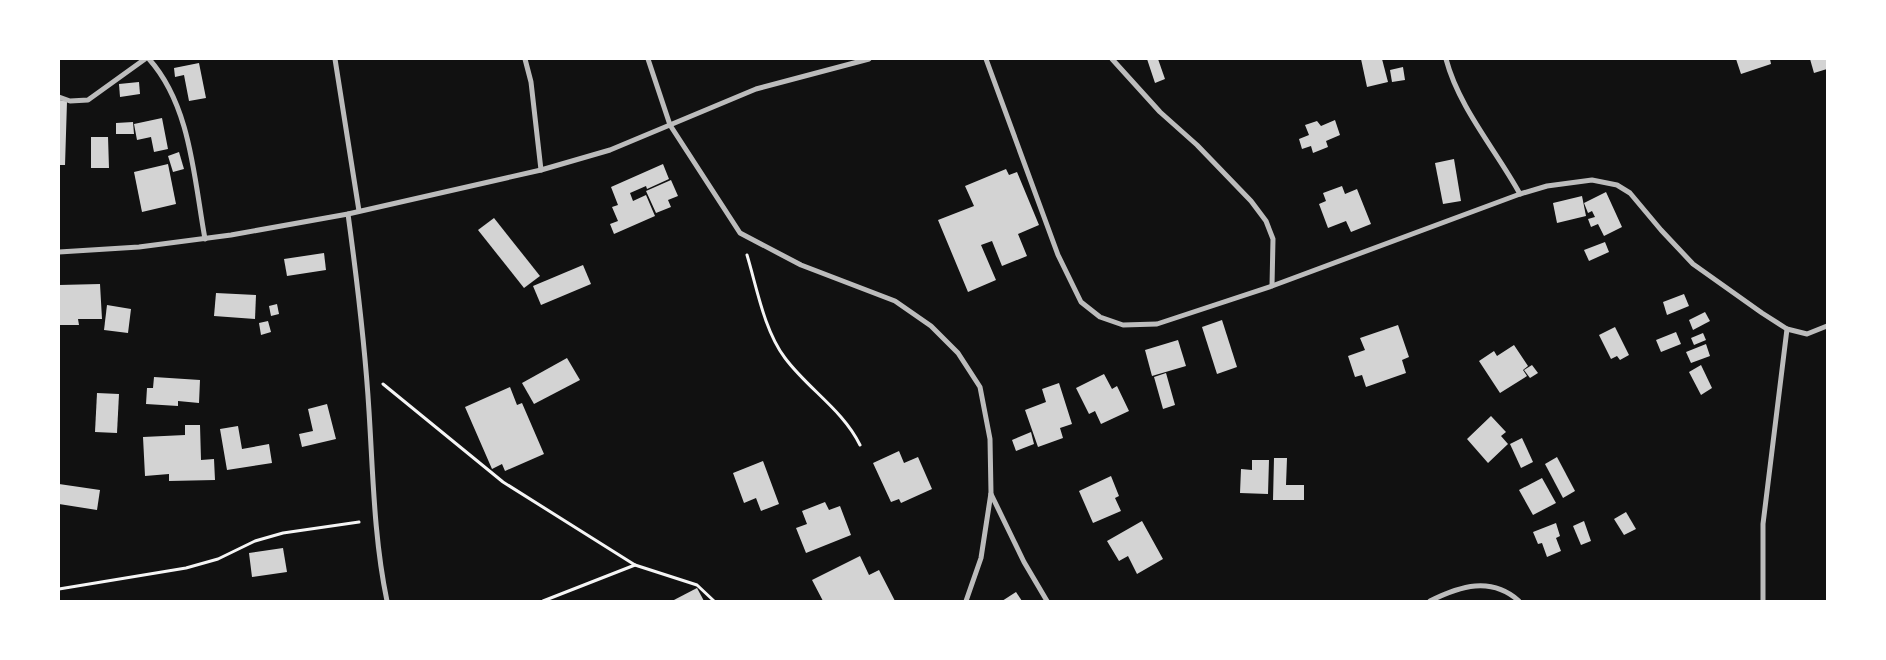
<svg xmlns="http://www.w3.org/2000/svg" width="1886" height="660" viewBox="0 0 1886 660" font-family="Inter,sans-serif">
<rect width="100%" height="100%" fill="#111"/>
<g fill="#d3d3d3">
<path d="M1147,59H1158L1165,79L1155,83Z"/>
<path d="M1361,59H1382L1388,82L1367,87Z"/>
<path d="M1736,59H1770L1771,64L1741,74Z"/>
<path d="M1810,59H1827V69L1814,73Z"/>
<path d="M199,63L206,98L189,101L184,75L175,77L174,68Z"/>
<path d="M1403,67L1405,80L1392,82L1390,70Z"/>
<path d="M139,82L140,94L120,97L119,84Z"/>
<path d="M59,100L67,101L65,165H59Z"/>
<path d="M162,118L168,149L154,152L151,137L137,140L134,124Z"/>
<path d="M1335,120L1340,135L1326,141L1328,147L1313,153L1311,146L1302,149L1299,139L1309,135L1305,125L1317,121L1321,126Z"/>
<path d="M133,122L134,134H116V123Z"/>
<path d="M91,137H108L109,168H91Z"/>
<path d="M179,152L184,169L173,172L168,156Z"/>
<path d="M1454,159L1461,201L1443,204L1435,163Z"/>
<path d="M168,164L176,204L142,212L134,172Z"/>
<path d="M663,164L669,179L647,189L646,186L630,193L633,201L646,195L655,216L614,234L610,224L618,221L612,207L618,205L611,187Z"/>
<path d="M1006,169L1009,175L1017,172L1039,225L1018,234L1027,256L1002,266L992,241L981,245L996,280L968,292L938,220L974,206L965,186Z"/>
<path d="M671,180L678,196L668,200L671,207L656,213L646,191Z"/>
<path d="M1342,186L1345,194L1357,189L1371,224L1351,232L1346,221L1328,228L1319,204L1326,201L1323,193Z"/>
<path d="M1606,192L1622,227L1604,236L1598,224L1591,227L1588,219L1595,217L1592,211L1588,213L1584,203Z"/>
<path d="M1582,196L1586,216L1557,223L1553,203Z"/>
<path d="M494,218L540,276L524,288L478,230Z"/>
<path d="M1605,242L1609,252L1589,261L1584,250Z"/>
<path d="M324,253L326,270L287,276L284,259Z"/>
<path d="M583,265L591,284L541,305L533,286Z"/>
<path d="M100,284L102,319H78L79,325H59V285Z"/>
<path d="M216,293L256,295L255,319L214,316Z"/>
<path d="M1684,294L1689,306L1667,315L1663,302Z"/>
<path d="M277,304L279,314L271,316L269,306Z"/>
<path d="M107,305L131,309L128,333L104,330Z"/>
<path d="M1705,312L1710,321L1693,330L1689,320Z"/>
<path d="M1222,320L1237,367L1217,374L1202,327Z"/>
<path d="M268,321L271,332L261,335L259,323Z"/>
<path d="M1398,325L1409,357L1402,360L1406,373L1366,387L1362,375L1355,377L1348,356L1365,350L1360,338Z"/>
<path d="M1615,327L1629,355L1620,360L1617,356L1611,359L1599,335Z"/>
<path d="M1676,332L1681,344L1661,352L1656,340Z"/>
<path d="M1703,333L1706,340L1694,345L1691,338Z"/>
<path d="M1178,340L1186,366L1152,376L1145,350Z"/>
<path d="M1706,344L1710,356L1691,363L1686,352Z"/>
<path d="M1514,345L1528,366L1523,370L1527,376L1500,393L1479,361L1494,351L1497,356Z"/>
<path d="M567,358L580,380L534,404L522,383Z"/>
<path d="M1532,365L1538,373L1530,378L1524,370Z"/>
<path d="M1701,365L1712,388L1701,395L1689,372Z"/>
<path d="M1166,373L1175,405L1163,409L1154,377Z"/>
<path d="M1104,374L1112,389L1117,386L1129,411L1101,424L1095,411L1089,414L1076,388Z"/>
<path d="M154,377L200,380L199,403L178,401V406L146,404L147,388H153Z"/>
<path d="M1059,383L1072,424L1060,428L1063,438L1038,447L1025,410L1046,402L1042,389Z"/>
<path d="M510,387L517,405L522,403L544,454L505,471L502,464L492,469L465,407Z"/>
<path d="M97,393L119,394L117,433L95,432Z"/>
<path d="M327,404L336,439L302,447L299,434L313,431L308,409Z"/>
<path d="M1491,416L1506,432L1501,436L1508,444L1488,463L1467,439Z"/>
<path d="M185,425H200L201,460L214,459L215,480L169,481V474L145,476L143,437L185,435Z"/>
<path d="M238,426L242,449L269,444L272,463L227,470L220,429Z"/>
<path d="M1031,432L1034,444L1016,451L1012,440Z"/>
<path d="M1522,438L1533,462L1521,468L1510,444Z"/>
<path d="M899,451L904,463L918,457L932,489L901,503L899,499L891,502L873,463Z"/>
<path d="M1557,457L1575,491L1563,498L1545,464Z"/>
<path d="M1274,458H1287L1286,485H1304V500H1273Z"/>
<path d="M1252,460H1269L1268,494L1240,493L1241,469L1252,470Z"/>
<path d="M763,461L779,504L761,511L756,498L744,503L733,473Z"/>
<path d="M1111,476L1119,496L1115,498L1121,511L1093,523L1079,491Z"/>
<path d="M1542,478L1556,503L1533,515L1519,490Z"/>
<path d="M59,484L100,490L97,510L59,504Z"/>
<path d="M825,502L829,510L840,506L851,535L806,553L796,528L807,524L802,511Z"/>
<path d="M1626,512L1636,529L1624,535L1614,519Z"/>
<path d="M1142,521L1163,559L1137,574L1128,556L1119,561L1107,541Z"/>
<path d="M1584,521L1591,541L1581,545L1573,526Z"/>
<path d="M1556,523L1560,536L1556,538L1561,551L1547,557L1542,543L1538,544L1533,532Z"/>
<path d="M283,548L287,572L252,577L249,553Z"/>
<path d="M860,556L869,575L879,570L895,601H823L812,580Z"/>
<path d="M697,588L704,601H672Z"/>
<path d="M1016,592L1022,601H1002Z"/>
</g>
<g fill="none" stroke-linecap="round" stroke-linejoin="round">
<g stroke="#f5f5f5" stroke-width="3">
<path d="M747,255C757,288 764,330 785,358C808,389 843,410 860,445"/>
<path d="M383,384L503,482L635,565L697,585L714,601"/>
<path d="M59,589L186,568L218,559L255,541L283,533L359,522"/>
<path d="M543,601L635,565"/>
</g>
<g stroke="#bcbcbc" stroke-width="5">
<path d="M149,59C191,106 194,179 205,239"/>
<path d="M335,59L359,211"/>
<path d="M525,59L531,82L541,170"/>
<path d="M648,59L670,125L740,233L801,265L895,301L931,326L958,353L980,387L990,439L991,493L981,558L966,601"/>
<path d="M986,59L1058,255L1081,302L1100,317L1123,325L1157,324L1272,286L1520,194L1547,186L1592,180L1617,185L1630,193L1661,230L1693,264L1762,313L1787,329L1807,334L1827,326"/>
<path d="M1112,59L1160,112L1197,145L1251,201L1266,221L1273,239L1272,286"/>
<path d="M1446,59C1459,108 1496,150 1520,194"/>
<path d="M59,97L70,101L88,100L145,59"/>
<path d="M348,214C357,280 365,345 369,411C373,474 374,539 387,601"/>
<path d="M59,252L139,247L231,235L348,214L541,170L610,150L756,89L869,59"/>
<path d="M991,494L1024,562L1047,601"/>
<path d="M1430,601C1460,586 1491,576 1519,601"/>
<path d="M1763,601V524L1787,329"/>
</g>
</g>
<rect width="1886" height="660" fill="none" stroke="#ffffff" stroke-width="120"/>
</svg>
